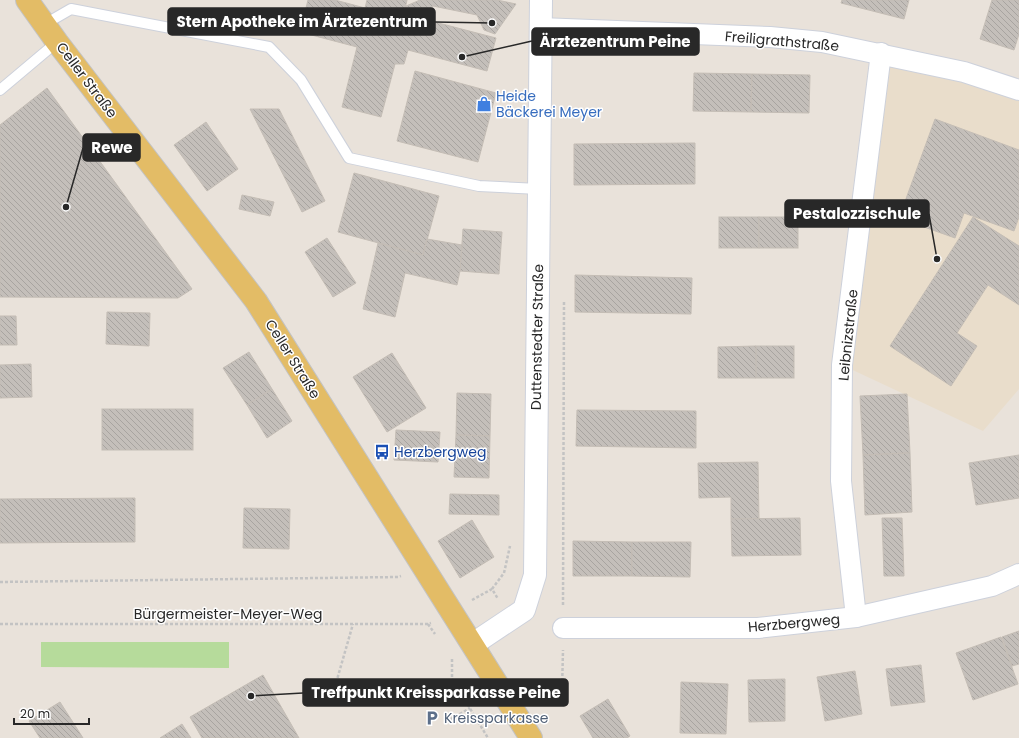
<svg xmlns="http://www.w3.org/2000/svg" width="1019" height="738" viewBox="0 0 1019 738" font-family="Poppins,sans-serif">
<defs>
<pattern id="building-back-hatch" width="6" height="6" patternUnits="userSpaceOnUse"><rect width="6" height="6" fill="#c4bfba"/><path d="M-1 5l2 2M0 0l6 6M5-1l2 2" fill="none" stroke="#a8a4a0"/></pattern>
</defs>
<rect width="100%" height="100%" fill="#e9e2da"/>
<path fill="#e9ddcb" d="M881,53L1019,90V389L983,431L842,365Z"/>
<path fill="#b6db9b" d="M41,642H229V668L41,667Z"/>
<g fill="url(#building-back-hatch)" stroke="#c4bdb5">
<path d="M308,0H335L365,8L367,0H407L404,14L496,38L487,71L408,50L404,64H395L381,117L342,107L357,47L300,32Z"/>
<path d="M420,0H497L516,4L495,34L484,30L477,15L433,6L415,17L404,14L406,6Z"/>
<path d="M842,0H909L904,19L841,3Z"/>
<path d="M992,0H1019V34L1014,50L980,39Z"/>
<path d="M415,71L496,93L478,162L397,141Z"/>
<path d="M694,73L752,74L751,112L693,111Z"/>
<path d="M752,74L810,75L809,113L751,112Z"/>
<path d="M47,88L192,289L178,298L0,297V125Z"/>
<path d="M250,109H279L325,201L302,212Z"/>
<path d="M935,119L1019,150V217L1014,231L964,213L955,238L899,218Z"/>
<path d="M206,122L238,169L207,191L174,145Z"/>
<path d="M695,143V184L574,185V144Z"/>
<path d="M354,173L439,196L423,255L338,232Z"/>
<path d="M242,195L274,202L270,216L239,209Z"/>
<rect x="719" y="217" width="40" height="31"/>
<rect x="759" y="217" width="39" height="31"/>
<path d="M973,217L1019,246V305L988,285L957,333L977,346L951,386L890,346Z"/>
<path d="M463,229L502,232L499,274L460,271Z"/>
<path d="M327,238L356,283L333,297L305,252Z"/>
<path d="M427,239L462,245L460,271L457,285L405,273L395,317L363,309L378,243L423,255Z"/>
<path d="M575,275L692,278L691,314L575,312Z"/>
<path d="M107,312L150,313L149,346L106,344Z"/>
<path d="M0,316H16L17,345H0Z"/>
<rect x="756" y="346" width="38" height="32"/>
<path d="M756,346V378H718V347Z"/>
<path d="M249,352L272,389L247,405L223,368Z"/>
<path d="M392,353L426,408L387,432L353,377Z"/>
<path d="M31,364L32,397L0,398V365Z"/>
<path d="M272,389L292,421L267,438L247,405Z"/>
<path d="M457,393L491,394L490,436L456,435Z"/>
<path d="M907,394L910,453L863,455L860,396Z"/>
<rect x="102" y="409" width="91" height="41"/>
<path d="M577,410L696,411V448L576,446Z"/>
<path d="M396,430L440,432L438,462L394,460Z"/>
<path d="M456,435L490,436L489,478L454,477Z"/>
<path d="M910,453L912,512L865,515L863,455Z"/>
<path d="M1019,455V498L976,505L969,463Z"/>
<path d="M758,462L759,519H731V497L699,498L698,463Z"/>
<path d="M450,494L499,495V515L449,514Z"/>
<path d="M135,498V542L0,543V499Z"/>
<path d="M244,508L290,509L289,549L243,548Z"/>
<path d="M800,518L801,555L732,556L731,519Z"/>
<path d="M882,518H902L904,576H884Z"/>
<path d="M472,520L494,557L460,578L438,541Z"/>
<path d="M573,541L632,542V576H573Z"/>
<path d="M632,542H691L690,577L632,576Z"/>
<path d="M1019,631V664L1012,666L1002,637Z"/>
<path d="M1001,637L1018,684L973,700L956,653Z"/>
<path d="M921,665L925,702L891,706L886,669Z"/>
<path d="M855,671L862,714L825,721L817,677Z"/>
<path d="M263,675L299,738H202L190,717Z"/>
<path d="M785,679V721L749,722L748,680Z"/>
<path d="M681,682L728,684L726,734L680,733Z"/>
<path d="M608,699L630,736L627,738H593L580,716Z"/>
<path d="M60,702L83,738H40L29,721Z"/>
<path d="M182,724L191,738H160Z"/>
</g>
<g fill="none" stroke-linecap="round" stroke-linejoin="round">
<g stroke="#cdd1db" stroke-width="12">
<g id="lane">
<path d="M45,24L71,9L269,47L301,80L349,158L479,186L539,189"/>
<path d="M0,90L57,42"/>
</g>
</g>
<g stroke="#cdd1db" stroke-width="22">
<g id="street">
<path d="M540,28L770,37L822,42L964,72L1019,90"/>
<path d="M856,617L841,481L842,365L881,53"/>
<path d="M563,628H758L856,617L992,586L1019,574"/>
</g>
</g>
<g stroke="#cdd1db" stroke-width="24">
<path id="secondary" d="M473,644L524,610L535,575L541,0"/>
</g>
<g stroke="#c3c3c3" stroke-width="24">
<path id="primary" d="M27,0L57,42L256,301L531,738"/>
</g>
<g stroke="#c3c3c3" stroke-width="2.5" stroke-dasharray="3 2" stroke-linecap="butt">
<path d="M0,582L398,577L401,576"/>
<path d="M492,589L504,573L510,546"/>
<path d="M472,600L492,589L498,599"/>
<path d="M563,605L564,302"/>
<path d="M0,624H428L431,623"/>
<path d="M428,624L435,634"/>
<path d="M452,659V679L488,738"/>
<path d="M562,691L563,650"/>
<path d="M332,697L353,624"/>
<path d="M451,719L470,708"/>
</g>
<use href="#lane" stroke="#fff" stroke-width="10"/>
<use href="#street" stroke="#fff" stroke-width="20"/>
<use href="#secondary" stroke="#fff" stroke-width="22"/>
<use href="#primary" stroke="#e3bc66" stroke-width="22"/>
</g>
<defs>
<g id="shop-bare" transform="scale(1.2)"><path d="M-5-2.5h2.3a2.7 3.5 0 0 1 5.4 0H5L5.5 6h-11ZM-1.5-2.5h3a1.5 2.3 0 0 0-3 0Z" fill="#3f7fe0" stroke="#fff" stroke-width="2.5" paint-order="stroke"/></g>
<g id="bus-bare" transform="scale(1.2)"><path d="M-5-6H5V4H4V6H2V4H-2V6H-4V4H-5ZM-3.5-4V0h7V-4ZM-3.5 1.2v1.5H-2V1.2ZM2 1.2v1.5H3.5V1.2Z" fill="#1a4fb4" stroke="#fff" stroke-width="2.5" paint-order="stroke"/></g>
<g id="parking-bare" transform="scale(1.2)"><path d="M-3.5-5.5H1a3.5 3.5 0 0 1 0 7H-1V5.5H-3.5ZM-1-3.4V-.6H.8a1.4 1.4 0 0 0 0-2.8Z" fill="#5c6f8a" stroke="#fff" stroke-width="2.5" paint-order="stroke"/></g>
</defs>
<g fill-rule="evenodd">
<use href="#shop-bare" x="484" y="104"/>
<use href="#bus-bare" x="382" y="452"/>
<use href="#parking-bare" x="432" y="718"/>
</g>
<g text-anchor="middle" dominant-baseline="central" stroke-width="3" stroke-linejoin="round" paint-order="stroke">
<g font-size="14" fill="#282828" stroke="#fff">
<text transform="translate(782 41) rotate(5)">Freiligrathstraße</text>
<text transform="translate(87 80) rotate(53)">Celler Straße</text>
<text transform="translate(848 335) rotate(-84)">Leibnizstraße</text>
<text transform="translate(537 337) rotate(-89)">Duttenstedter Straße</text>
<text transform="translate(293 359) rotate(58)">Celler Straße</text>
<text x="228" y="614">Bürgermeister-Meyer-Weg</text>
<text transform="translate(794 623) rotate(-5)">Herzbergweg</text>
</g>
<g font-size="14" fill="#366cbe" stroke="#fff" text-anchor="start">
<text x="496" y="96">Heide<tspan x="496" dy="16">Bäckerei Meyer</tspan></text>
</g>
<g font-size="14" fill="#164399" stroke="#fff" text-anchor="start">
<text x="394" y="452">Herzbergweg</text>
</g>
<g font-size="14" fill="#4e5e75" stroke="#fff" text-anchor="start">
<text x="444" y="718">Kreissparkasse</text>
</g>
</g>
<path fill="none" stroke="#282828" stroke-width="1.5" d="M492 23L435 22M462 57L532 41M66 207L83 148M937 259L929 214M251 696L303 693"/>
<g fill="#282828" stroke="#fff" stroke-width="1.5">
<circle cx="492" cy="23" r="4"/>
<circle cx="462" cy="57" r="4"/>
<circle cx="66" cy="207" r="4"/>
<circle cx="937" cy="259" r="4"/>
<circle cx="251" cy="696" r="4"/>
</g>
<g fill="#282828" stroke="#282828" stroke-width="1.5">
<rect x="168" y="8" width="267" height="27" rx="4"/>
<rect x="532" y="28" width="167" height="27" rx="4"/>
<rect x="83" y="134" width="57" height="27" rx="4"/>
<rect x="785" y="200" width="144" height="27" rx="4"/>
<rect x="303" y="679" width="265" height="27" rx="4"/>
</g>
<g font-size="15" text-anchor="middle" font-weight="bold" fill="#fff">
<text x="302" y="27">Stern Apotheke im Ärztezentrum</text>
<text x="615" y="47">Ärztezentrum Peine</text>
<text x="112" y="153">Rewe</text>
<text x="857" y="219">Pestalozzischule</text>
<text x="436" y="698">Treffpunkt Kreissparkasse Peine</text>
</g>
<path d="M14 718v6h75v-6" fill="none" stroke="#282828" stroke-width="2"/>
<text x="20" y="718" font-size="12" fill="#282828" stroke="#ffffff" stroke-width="3" paint-order="stroke">20 m</text>
</svg>
